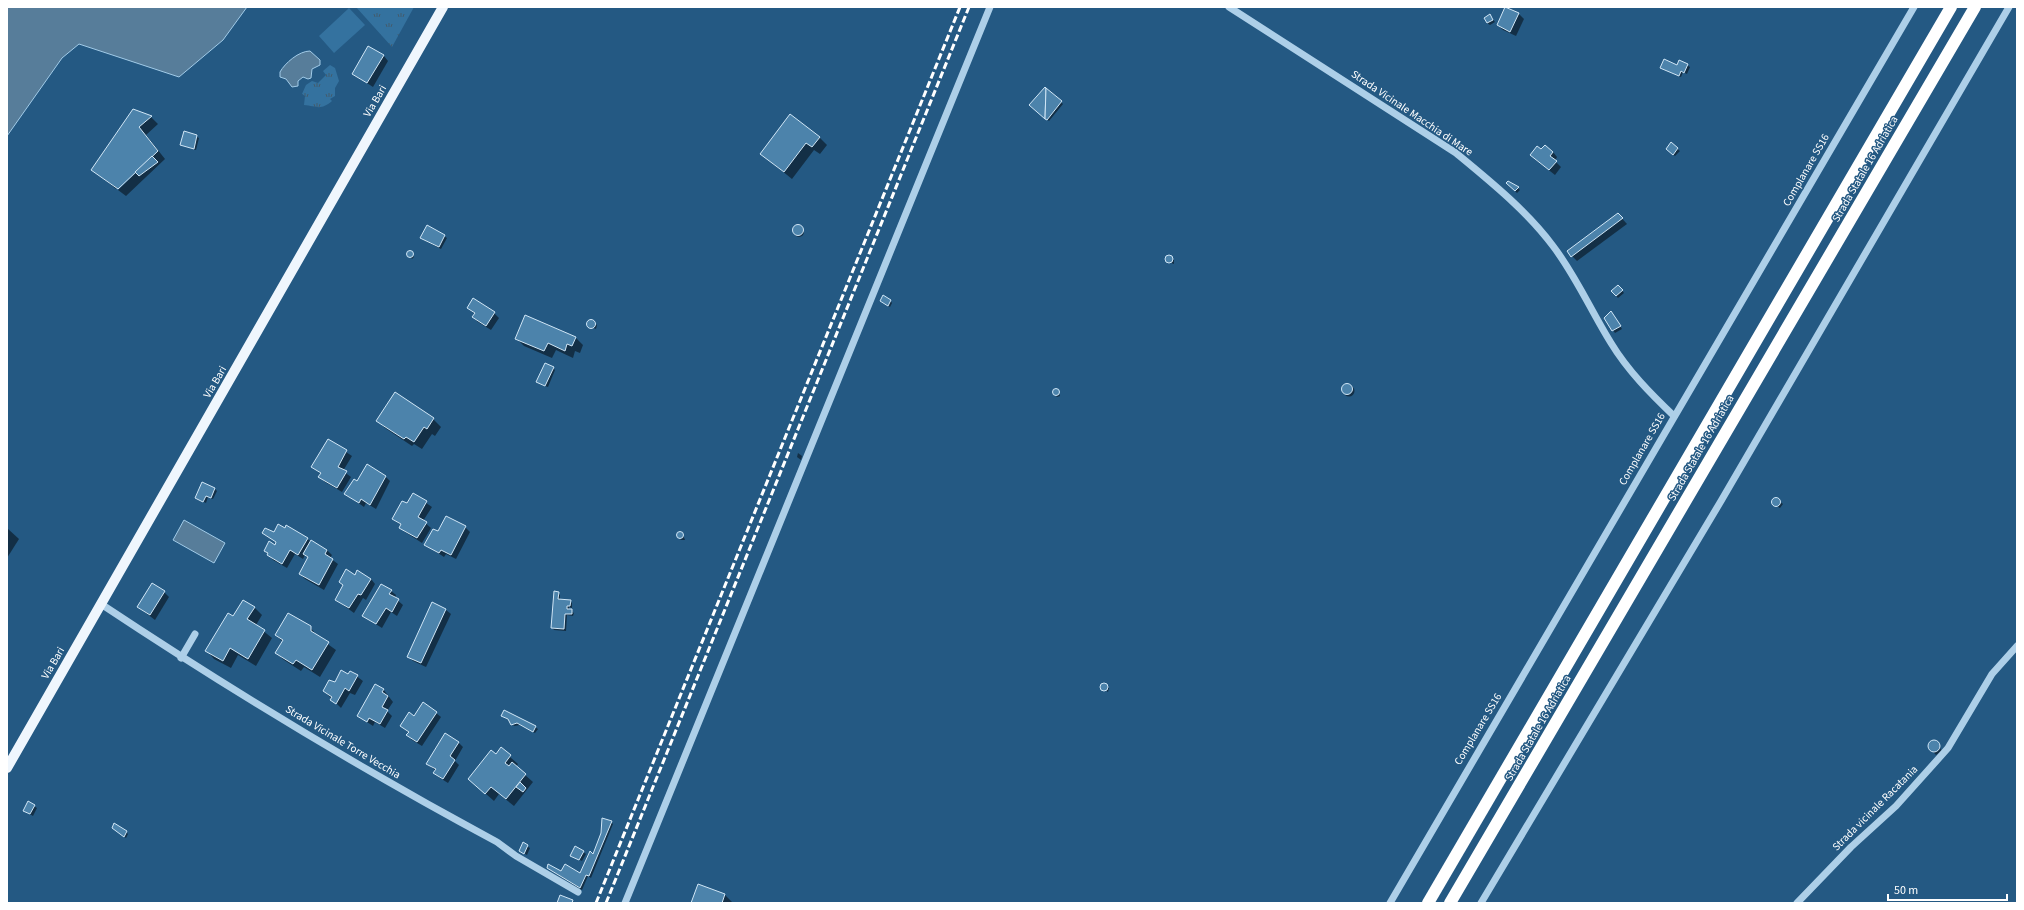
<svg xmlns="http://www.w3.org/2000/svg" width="2024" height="910" viewBox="0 0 2024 910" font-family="'Source Sans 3',sans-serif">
<defs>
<pattern id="grass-tufts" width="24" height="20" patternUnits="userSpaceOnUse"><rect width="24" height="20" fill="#34729f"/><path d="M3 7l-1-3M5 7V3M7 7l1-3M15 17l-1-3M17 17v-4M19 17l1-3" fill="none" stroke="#425b6d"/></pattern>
</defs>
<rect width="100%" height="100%" fill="#245983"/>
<g fill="url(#grass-tufts)">
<path d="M356,7H414L392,47Z"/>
<path d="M330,65L335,68L339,81L335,88V96L330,99L332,101C320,111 317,106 304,105L305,96L302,94L306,85L312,81L318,83L326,75L323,71Z"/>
</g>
<path fill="#34729f" d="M349,8L365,25L334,53L319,36Z"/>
<g fill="#577d9a" stroke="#a1cbe8">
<path d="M7,7H247L223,40L179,77L79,44L62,58L7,136Z"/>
<path d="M310,51L320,60V65L312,69L311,78L308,79L303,77L298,81V86L292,87L286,79L280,77V72C285,63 299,51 310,51Z"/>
<path d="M184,520L225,543L214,563L173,540Z"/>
</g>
<g fill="#0007">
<path d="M1506,8L1519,14L1524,19L1516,36L1503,30L1498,25Z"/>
<path d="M1490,16L1495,22L1490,25L1487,23Z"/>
<path d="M384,56L388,61L373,87L353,74Z"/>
<path d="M1687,65L1690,67L1687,74L1683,72L1681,77L1661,68Z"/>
<path d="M1045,88L1063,104L1049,121L1033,107Z"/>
<path d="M133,111L151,117L158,124L146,135L165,159L126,196L118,190L137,172V170L116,189L93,170Z"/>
<path d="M184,132L199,138L196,150L181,144Z"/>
<path d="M819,137L827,145L820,154L814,150L792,179L761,154Z"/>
<path d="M1671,144L1680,151L1675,156L1669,151Z"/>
<path d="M1541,150L1553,152L1557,157L1555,161L1561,167L1555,175L1536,160Z"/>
<path d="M1508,182L1518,188L1520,190L1517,193L1507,183Z"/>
<path d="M1618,214L1627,224L1577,261L1572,256Z"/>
<circle cx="799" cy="232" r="5"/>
<path d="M444,236L447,238L441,249L424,240Z"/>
<path d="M410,251L414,257L412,259L407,253Z"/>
<path d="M1168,257L1174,260V264L1168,262Z"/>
<path d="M1620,288L1624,293L1618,298L1612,291Z"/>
<path d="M890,300L892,303L890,307L881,301Z"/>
<path d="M468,308L494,313L499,318L491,330L478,322L473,317L475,314Z"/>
<path d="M1611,312L1622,329L1615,333L1605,318L1610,315L1609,313Z"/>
<path d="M589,321H592L597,325L596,329L589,326Z"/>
<path d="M516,338H576L583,345L580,353L575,351L573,358L556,350L552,358L524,346Z"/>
<path d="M553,368L555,370L548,387L540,384L537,382Z"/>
<circle cx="1349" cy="391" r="5.5"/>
<path d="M1057,390L1059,393L1060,396L1057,397L1055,395L1054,391Z"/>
<path d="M395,394L433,419L441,427L435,436L432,434L422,449L414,444L412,446L385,428L377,420Z"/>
<path d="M328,440L352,456L343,471L351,477L342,492L325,482L320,477L321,474L313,467Z"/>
<path d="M798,453L802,456L801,460L797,457Z"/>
<path d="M385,476L390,481L376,509L366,503L364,507L346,494L358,482Z"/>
<path d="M215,489L217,491L213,499L208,497L206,503L196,498Z"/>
<path d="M413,494L432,507L423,521L431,528L422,543L405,532L400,527L401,525L393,518L407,505Z"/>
<path d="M1775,498L1783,504L1780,508L1774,504Z"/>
<path d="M465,527L470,532L456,559L446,554L444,557L426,545L438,532Z"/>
<path d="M7,528L19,539L7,558Z"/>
<path d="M263,533L307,539L327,550L332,555L330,558L338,564L324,590L305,579L300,574L309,559L305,555L303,559L295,554L287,568L273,560L265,550L275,546L277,543Z"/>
<path d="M681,533L683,535L685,540H681L679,538L678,534Z"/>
<path d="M355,576L371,579L375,584L366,600L363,598L354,613L336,600L344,586L340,582Z"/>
<path d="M391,591L396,595L395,598L403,605L397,616L391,612L382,628L363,616Z"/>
<path d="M164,592L169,597L155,620L138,607Z"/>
<path d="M558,593L560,595V600L570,601L572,603V608L569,607V610L574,613L573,616L567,615L566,631L554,630L552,627Z"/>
<path d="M254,607L262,615L256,625L272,638L256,666L238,655L231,668L214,659L207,651L234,617Z"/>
<path d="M446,610L451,614L426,667L413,661L408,656Z"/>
<path d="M310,627L318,637L336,650L320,677L304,667L301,671L284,660L276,653L283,642L276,635Z"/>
<path d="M351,672L363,681L355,695L350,693L341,708L324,691Z"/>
<path d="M1103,685L1109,688L1108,692L1102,688Z"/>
<path d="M383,689L393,702L387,711L392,716L385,728L375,722L373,726L358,716Z"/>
<path d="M504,711L535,727L538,729L535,733L520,725L514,726L510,720L503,716Z"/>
<path d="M436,713L441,717L422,746L412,740L408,735L409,733L401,726L414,717Z"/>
<path d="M1935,741L1942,751L1936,755L1928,746Z"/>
<path d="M458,742L463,747L455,761L459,765L448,783L440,778L435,773L436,771L427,763Z"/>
<path d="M501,749L518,764L516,767L533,782L514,806L499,794L494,801L469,779Z"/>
<path d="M29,803L37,808L33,816L25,811Z"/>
<path d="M611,822L613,824L591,878L588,876L582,890L550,870L561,873L580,874L594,856Z"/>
<path d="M115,830L126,832L128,834L126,838Z"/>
<path d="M523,844L530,848L527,855L520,851Z"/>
<path d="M583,852L586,854L582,861L571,856Z"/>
<path d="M699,885L725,895L733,903H692Z"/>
</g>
<g fill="#4c83ab" stroke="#d0e6f6">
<path d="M1505,7L1519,13L1510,32L1497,25Z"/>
<path d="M1490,14L1493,20L1487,23L1484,18Z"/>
<path d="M368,46L384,55L367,83L352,74Z"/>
<path d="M1664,59L1677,65L1679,60L1688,64L1684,73L1681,71L1679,76L1660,68Z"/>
<path d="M1045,87L1046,88L1045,119L1029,105Z"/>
<path d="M1046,88L1062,101L1047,120L1045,119Z"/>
<path d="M133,109L152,116L139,127L158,151L118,189L91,170Z"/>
<path d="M790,114L820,137L812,147L806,143L784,172L760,154Z"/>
<path d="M184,131L197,135L194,149L180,145Z"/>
<path d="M1671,142L1678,148L1673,155L1666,149Z"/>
<path d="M1545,145L1553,152L1550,156L1557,161L1549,170L1530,155L1537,146L1541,149Z"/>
<path d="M152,156L158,162L139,176L135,172Z"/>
<path d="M1508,181L1519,187L1515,191L1506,183Z"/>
<path d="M1618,213L1623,218L1571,257L1567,251Z"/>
<circle cx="798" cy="230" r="5.5"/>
<path d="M427,225L445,235L439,247L420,238Z"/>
<circle cx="410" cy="254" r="3.5"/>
<circle cx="1169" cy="259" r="4"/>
<path d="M1618,285L1623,290L1616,296L1611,291Z"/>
<path d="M883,295L891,300L888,306L880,301Z"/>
<path d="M473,298L495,312L486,326L472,317L475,313L467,308Z"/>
<path d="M1611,311L1621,326L1612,331L1604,318Z"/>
<path d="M525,315L576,337L572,346L567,344L565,351L548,343L544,351L515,339Z"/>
<circle cx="591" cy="324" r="4.5"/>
<path d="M545,363L554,367L545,386L536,382Z"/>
<circle cx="1347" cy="389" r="5.5"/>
<circle cx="1056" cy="392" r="3.5"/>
<path d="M395,392L434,418L427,429L424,427L414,442L406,437L404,439L376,421Z"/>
<path d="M328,439L347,450L338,467L347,471L337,488L318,477L321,473L311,467Z"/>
<path d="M367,464L386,476L370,505L361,499L359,503L344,494L354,479L357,481Z"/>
<path d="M202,482L215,488L211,498L206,496L203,502L195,498Z"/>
<path d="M413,493L427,501L418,517L427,522L417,538L399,528L401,524L392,519L402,501L407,503Z"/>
<circle cx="1776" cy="502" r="4.5"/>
<path d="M446,516L466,526L451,555L441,550L439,553L424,545L433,529L438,531Z"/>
<path d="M278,524L285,528L286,525L308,538L298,555L290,550L282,564L267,555L268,553L264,551L269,541L275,545L276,542L262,533L265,528L274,532Z"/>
<circle cx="680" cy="535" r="3.5"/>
<path d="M311,540L327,550L325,554L333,559L319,585L299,574L308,557L303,554Z"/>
<path d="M346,569L355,575L357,570L371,579L361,595L358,594L349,608L335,600L343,585L339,582Z"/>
<path d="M152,583L165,591L150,615L137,607Z"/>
<path d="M381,584L392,590L389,594L399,599L392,612L386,608L376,624L362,616Z"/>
<path d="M554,591L559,592L558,599L571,600L570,606H567V609H572V614H565L564,629L551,628Z"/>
<path d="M243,600L255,607L247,619L265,630L248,659L230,648L223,661L205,651L228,613L233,616Z"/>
<path d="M432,602L446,609L421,663L407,657Z"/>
<path d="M288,613L311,626V631L329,642L312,670L296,660L293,664L275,653L283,640L275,635Z"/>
<path d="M341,670L348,674L350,671L358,675L349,691L345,688L336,704L330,700L332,697L323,691L329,680L335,682Z"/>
<circle cx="1104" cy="687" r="4"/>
<path d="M375,684L384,689L382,692L388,696L382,707L388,710L380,724L369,718L367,722L357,716Z"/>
<path d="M423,702L437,712L417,742L406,735L409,732L400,726L409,712L414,716Z"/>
<path d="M504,710L536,726L533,732L517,723L511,725L508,719L501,716Z"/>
<path d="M445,733L459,742L450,756L455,760L443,779L433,773L436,769L426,764Z"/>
<circle cx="1934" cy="746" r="6"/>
<path d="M501,747L511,755L505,763L509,766L512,762L526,774L506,799L491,787L485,794L468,779L491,750L496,754Z"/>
<path d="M520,782L526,788L523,792L516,787Z"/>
<path d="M28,801L35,805L30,814L23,811Z"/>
<path d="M602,818L612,821L589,876L586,875L580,888L547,868L548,864L561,871L565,864L580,873L590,851L593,854L601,833Z"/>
<path d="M114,823L127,831L124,837L112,828Z"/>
<path d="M523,842L528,845L524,854L519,851Z"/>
<path d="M575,846L584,851L579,860L570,856Z"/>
<path d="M698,884L725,894L722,903H691Z"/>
<path d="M560,895L573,900L572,903H557Z"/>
</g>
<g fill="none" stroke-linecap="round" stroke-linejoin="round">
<g stroke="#adcfe8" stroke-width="7">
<path d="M1229,7L1456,153C1490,181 1527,211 1553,246C1576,276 1591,311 1611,343C1628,371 1651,394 1674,416"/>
<path d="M101,604C229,689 361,769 497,842L516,856L578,892"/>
<path d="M181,658L195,634"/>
<path d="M625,903L990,7"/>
<path d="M1390,903L1914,7"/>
<path d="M1481,903L1721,501L2009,7"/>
<path d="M1797,903L1851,847L1896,806L1948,748L1992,674L2017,646"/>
</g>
<path stroke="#eff6fd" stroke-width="10" d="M7,768L443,7"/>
<g stroke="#fff" stroke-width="12">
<path d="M1428,903L1951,7"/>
<path d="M1450,903L1975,7"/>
</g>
<g stroke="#fff" stroke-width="3" stroke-dasharray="7 3" stroke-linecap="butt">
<path d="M596,903L960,7"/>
<path d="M606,903L969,7"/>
</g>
</g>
<g text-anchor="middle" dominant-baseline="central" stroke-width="3" stroke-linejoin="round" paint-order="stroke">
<g font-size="11" fill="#fff" stroke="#245983">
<text transform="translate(375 101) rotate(-60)">Via Bari</text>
<text transform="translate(1412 113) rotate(34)">Strada Vicinale Macchia di Mare</text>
<text transform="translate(1865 169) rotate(-60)">Strada Statale 16 Adriatica</text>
<text transform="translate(1806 170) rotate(-60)">Complanare SS16</text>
<text transform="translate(215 382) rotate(-60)">Via Bari</text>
<text transform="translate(1701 448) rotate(-60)">Strada Statale 16 Adriatica</text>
<text transform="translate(1642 449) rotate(-60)">Complanare SS16</text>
<text transform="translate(53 663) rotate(-60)">Via Bari</text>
<text transform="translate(1538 728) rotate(-60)">Strada Statale 16 Adriatica</text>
<text transform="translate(1478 729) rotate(-59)">Complanare SS16</text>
<text transform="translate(343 742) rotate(31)">Strada Vicinale Torre Vecchia</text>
<text transform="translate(1875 808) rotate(-45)">Strada vicinale Racatania</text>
</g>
</g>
<rect width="2024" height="910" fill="none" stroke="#ffffff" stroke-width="16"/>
<path d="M1888 894v6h119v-6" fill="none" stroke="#ffffff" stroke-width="2"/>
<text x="1894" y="894" font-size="12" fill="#ffffff" stroke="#245983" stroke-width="3" paint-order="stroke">50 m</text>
</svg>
